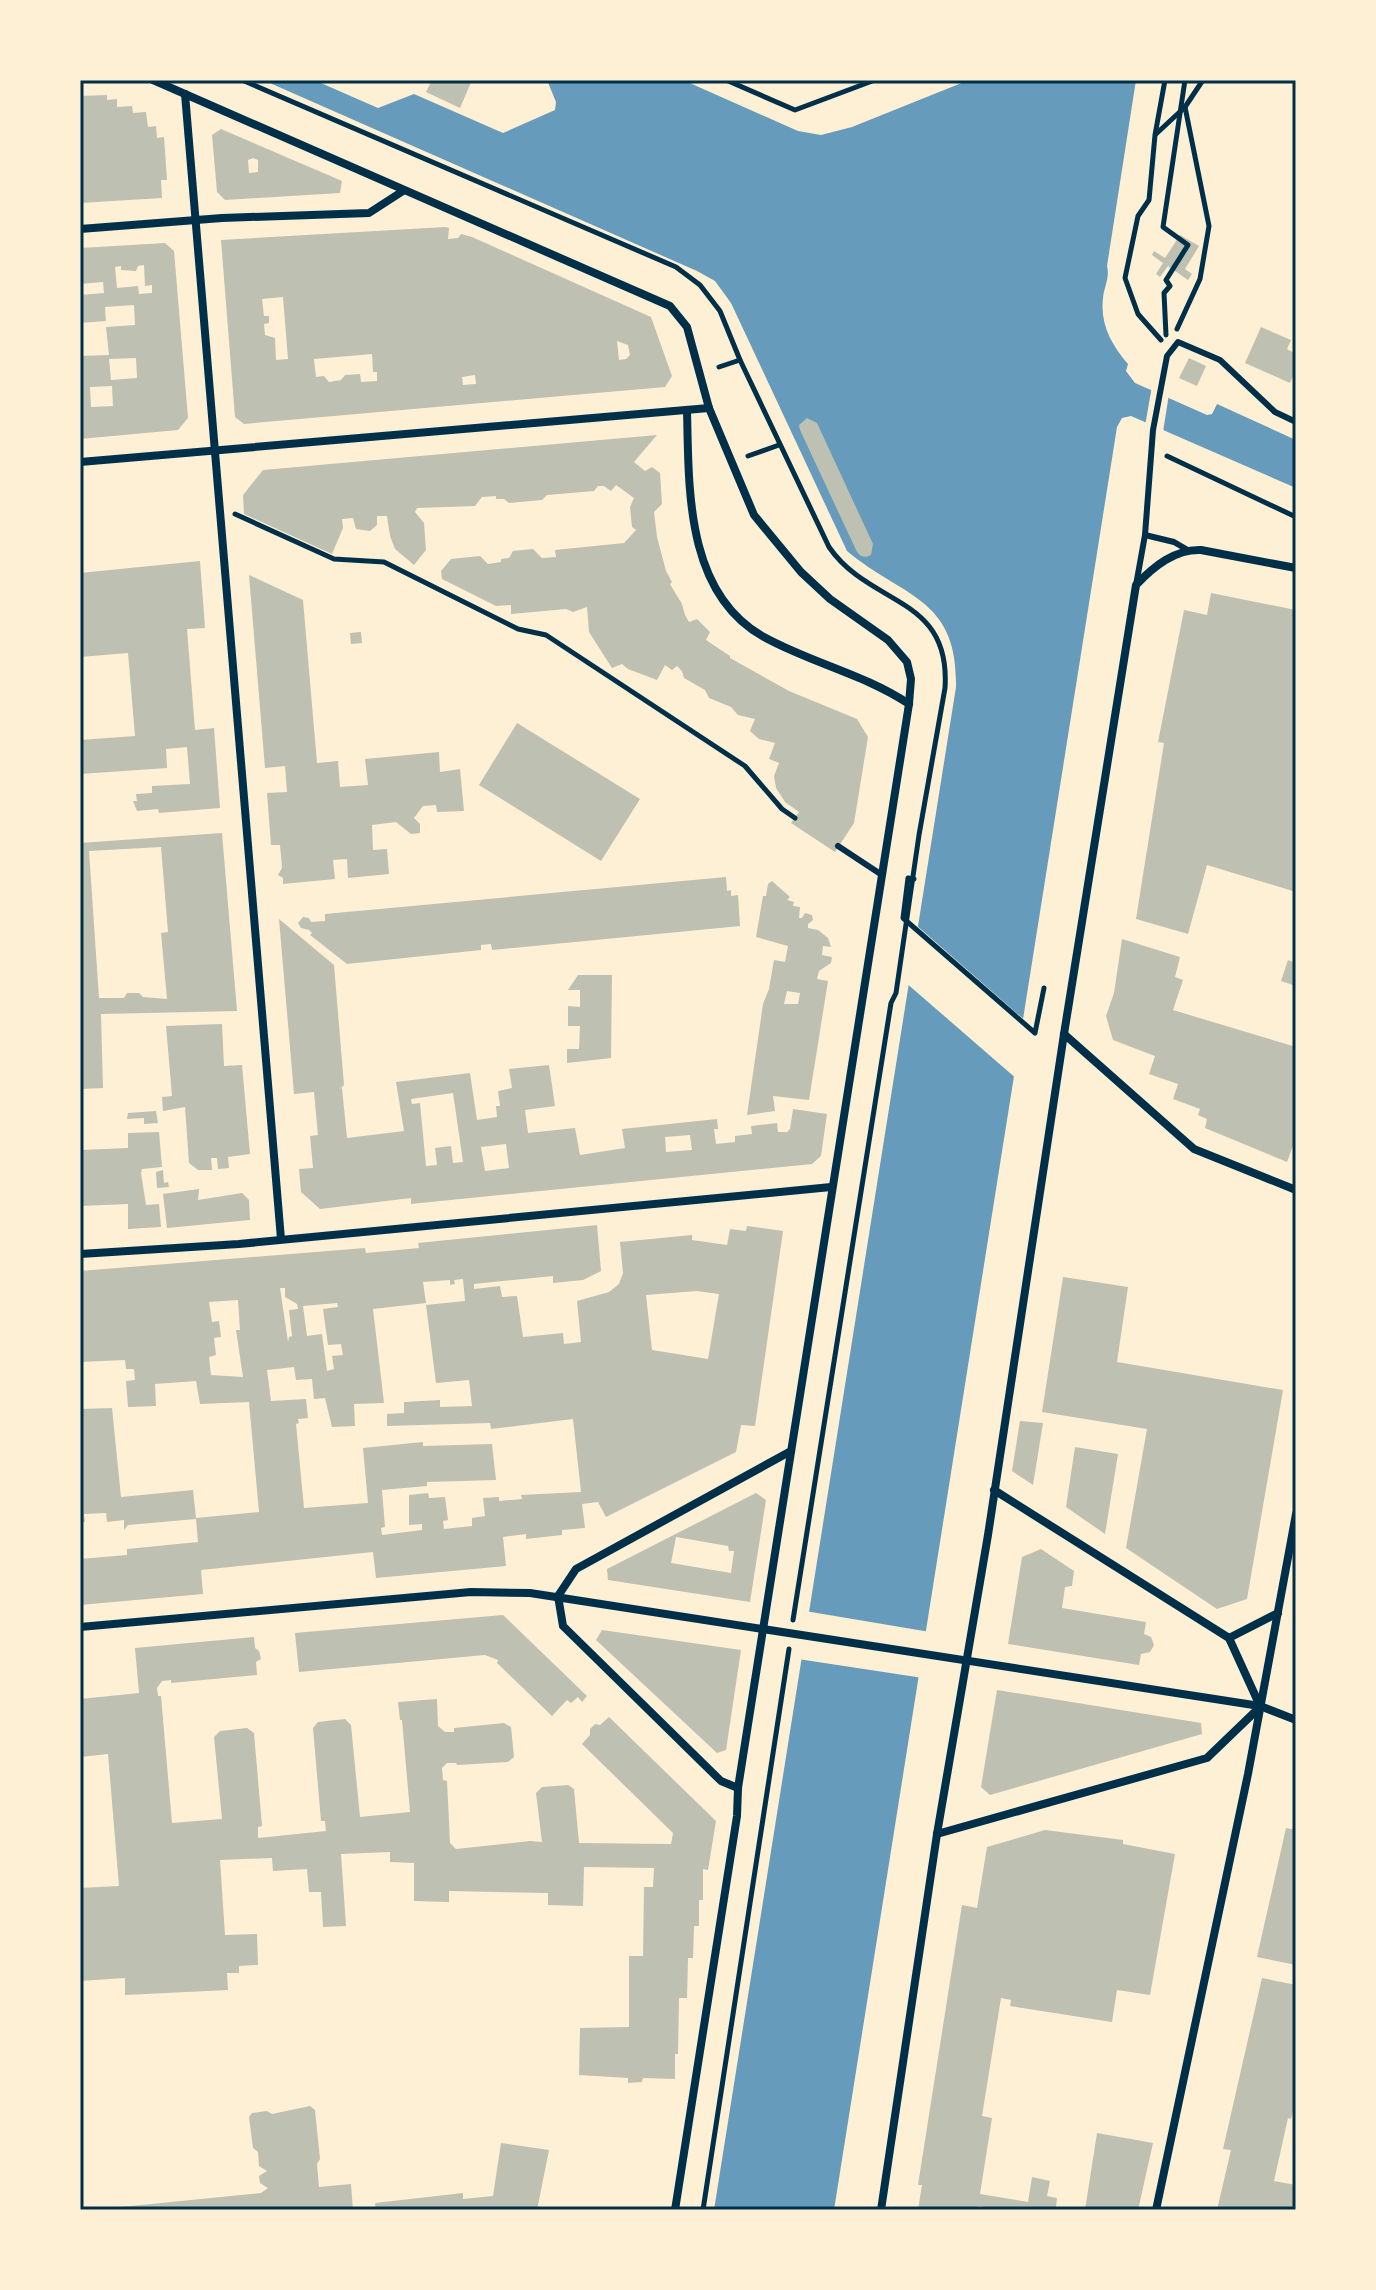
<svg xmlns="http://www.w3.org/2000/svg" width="1376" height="2290" viewBox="0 0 1376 2290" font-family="Manrope,sans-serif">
<rect width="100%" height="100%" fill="#fdf0d5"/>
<path fill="#669bbc" d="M263,80H314L378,108L414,94L503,133L555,110L556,102L547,80H683L798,131L821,135L852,127L969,80H1136L1107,266C1110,277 1104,287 1103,298C1100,324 1111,344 1128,364L1126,371L1135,383L1207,415L1212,414L1217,404L1296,440V488L1131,416L1122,418L1117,427L834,2210H714L956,687C958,597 903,598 847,551L731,303L715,281L697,271Z"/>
<g fill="#fdf0d5">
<path d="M1152,386L1169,394L1163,432L1145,426Z"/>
<path d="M915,924L1027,1022L1018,1080L905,982Z"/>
<path d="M805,1611L930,1632L923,1678L798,1659Z"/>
</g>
<g fill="#bec0b2" fill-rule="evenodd">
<path d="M432,80H472L460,108L426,92Z"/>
<path d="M107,95V100L117,99V107L132,106L133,113L146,112L148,127L156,126L157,138L164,137L167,180H161L162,198L80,203V96Z"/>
<path d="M221,129L342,181L340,193L225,200L217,192L212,135ZM253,158L258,160V172L249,173L248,160Z"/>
<path d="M445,227L449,228L448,239L458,238L461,234L472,237L651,317L672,376L665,387L244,424L235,417L221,240ZM283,297L288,359L276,360L275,338L265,335L264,324L269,323V316H264L262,299ZM617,341L628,345L630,355L626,359L619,360ZM372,354L373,372H377V381L361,382L360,374L345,375L341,380L329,382L324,376L316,377L314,359ZM475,375L476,384L463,385L462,377Z"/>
<path d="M1180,235L1199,246L1185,269L1192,274L1188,280L1168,266L1160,277L1156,274L1163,263L1152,255L1154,251L1165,258Z"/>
<path d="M165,243L174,251L188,418L178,430L80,439V356L109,355L106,327L135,325L134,305L105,307L106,321L80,323V295L104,293L103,282L80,284V248ZM144,265L145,286L152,285V293L139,294L138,286L117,288L115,267L121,266V270L136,271L138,266ZM136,358L137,378L111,380L109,359ZM112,386L113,406L91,407L90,387Z"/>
<path d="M1261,327L1291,340L1287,349L1296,354V369L1290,383L1245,363Z"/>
<path d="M1189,358L1206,366L1197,386L1179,378Z"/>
<path d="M807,418L817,423L873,544L871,555L866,557L861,556L857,552L800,430L799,425Z"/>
<path d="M657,435L634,462L645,471L652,467L660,473L662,504L654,512L657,537L666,571L672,582L670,584L682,604L685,615L689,622L697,619L710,632L706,640L730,656V658L789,691L857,719L868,737L854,823L835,852L791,823L799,812L785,802L776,788L774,776L779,763L769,759L775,743L759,739L750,731L755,719L738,715L731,707L709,698L705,690L684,678L682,671L677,666L672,670L665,665L657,680L628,669L622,664L612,668L589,632L587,607L573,612L566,609L511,614V605L496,606L442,579L441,571L451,559L480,556L488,564L501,562V559L509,558L513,551L533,549L542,558L556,557L555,550L624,543L636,530L632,527L630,507L634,498L616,485L611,491L604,486H598L594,491L547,495L542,500L509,503L504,499H496V496L482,497L475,506L417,508L415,512L424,523L426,550L414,565L395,549L390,536L387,516H377V525L370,531L356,529L353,518L342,519L343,528L332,554L244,514L243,495L263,470Z"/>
<path d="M200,561L205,628L187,629L195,730L214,728L220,808L159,813L158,809L137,811L133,801H137L136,794L152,793V786L190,784L187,747L166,749L167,768L80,774V740L135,736L128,653L80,657V573Z"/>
<path d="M249,575L303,600L317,763L338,761L340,787L368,785L365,759L439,752L440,772L460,769L464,811L437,812L436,805L423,806L414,818L420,824V833L411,834L396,822L372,825L373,850L387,849L389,874L348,878L347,859L333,860L335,879L283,884V878L278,875L282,868L280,845H271L267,793L287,792L285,766L265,768Z"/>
<path d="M1211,593L1296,610V892L1207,865L1188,934L1136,919L1164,743L1158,742L1184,610L1207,615Z"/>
<path d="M361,632L362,643L351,644L350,633Z"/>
<path d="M517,723L640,799L601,861L479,785Z"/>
<path d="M222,833L237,1011L101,1014L103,1088L80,1089V843ZM161,847L168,932L161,933L167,999L143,997L139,993H127L124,998H99L89,851Z"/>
<path d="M726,877L727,891L731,890V896L738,895L740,926L492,950L491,944L481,945V950L347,964L310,935L312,933L309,930L301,928L298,923L303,917L309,918L311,922L325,921V914Z"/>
<path d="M772,881L790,897L787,900L794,902L793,906L800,907L799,918H802L805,913L812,915L813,920L808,924V928L818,930L828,938L831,947L823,946L822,955L832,957L831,963L819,971L817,979L828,981L809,1100L773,1096L775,1111L747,1115L763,1004L769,989L774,960L785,962L788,946L756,937L763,896H766L768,884ZM787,991L800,993L798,1004H784Z"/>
<path d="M279,919L334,965L344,1085L340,1089L342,1088L347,1138L404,1131L396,1082L470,1073L477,1120L497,1117L496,1106H500L498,1091L512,1088L509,1069L549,1065L555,1106L525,1110L528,1133L575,1128L580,1155L625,1148L622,1129L717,1119L718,1129H714L716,1144L735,1142V1136L752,1134L751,1126L777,1123L778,1132H787L790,1129L793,1109L827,1114L821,1156L812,1164L411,1204V1198L320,1209L301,1192L299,1169L313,1168L310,1136L318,1135L314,1092L294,1094ZM453,1093L463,1162L453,1163L451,1146L435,1148L437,1165L426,1166L420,1103L412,1104L411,1099ZM690,1135L692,1150L666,1152L665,1137ZM506,1144L509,1168L485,1171L481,1147Z"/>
<path d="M1122,939L1180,957L1175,977L1183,980L1173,1010L1296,1047V1144L1294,1143L1287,1162L1205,1128L1207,1119L1198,1115L1200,1109L1173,1099L1178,1084L1149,1074L1155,1056L1113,1040L1106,1016L1114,993Z"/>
<path d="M1288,960L1296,963V986L1281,981Z"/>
<path d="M578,975H612L611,1058L567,1063V1049H579L580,1026H568V1006L580,1007V990H568Z"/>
<path d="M222,1024L224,1066L242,1065L250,1154L228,1157L229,1168L218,1169L217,1158H211L212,1170H198L189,1163L185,1107L163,1111L162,1097L172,1096L166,1026Z"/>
<path d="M156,1111L158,1123L144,1124V1118L127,1119L128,1113Z"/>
<path d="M159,1132L162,1167L142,1169L141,1173L146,1205L159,1204L161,1227L128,1229V1204L80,1206V1150L128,1148V1133Z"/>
<path d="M163,1170L164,1183L168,1182L169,1187L157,1188L156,1172Z"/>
<path d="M199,1189L198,1200L242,1193L249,1200L250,1220L167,1228L163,1194Z"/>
<path d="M597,1225L601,1271L583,1280L553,1283V1276L474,1284V1289L500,1286L502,1297L517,1296L523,1337L563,1333L564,1344L581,1342L577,1301L609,1292L619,1284L623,1273L620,1242L692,1235V1240L727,1245L730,1229L746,1231L747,1226L783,1231L755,1426L741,1425L736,1452L606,1517L598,1502L582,1504L585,1528L562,1530V1535L526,1539V1534L503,1537L506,1566L376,1578L373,1552L201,1570L203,1594L80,1605V1559L127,1555V1549L198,1542L196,1519L128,1525L124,1530V1520L107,1522L106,1513L84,1514L85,1522L80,1523V1409L112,1408L121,1497L193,1490L196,1518L259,1512L249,1402L200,1404L196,1381L155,1384L156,1406L128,1407L126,1381L135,1380L134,1369H126L125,1360L80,1362V1271L365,1248L366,1253L419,1248L418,1243ZM463,1279L465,1301L426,1305L436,1383L469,1380L472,1406L440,1407V1400L404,1402V1413L387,1414V1426L490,1423L491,1429L573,1419L581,1492L521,1495L522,1499L499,1501V1497L483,1498L485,1516L472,1518V1526L444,1529L443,1521L448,1520L445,1497L429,1498L428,1493L409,1495V1525L422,1524V1530L382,1535L381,1528L385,1527L382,1490L427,1486V1482L496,1480L492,1444L423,1446V1442L363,1448L368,1503L304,1508L296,1424L299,1423L298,1419L308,1418L306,1399L271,1401L267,1370L294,1367L296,1380L312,1379L314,1399L325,1398L332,1427L355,1426L354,1404L384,1403L373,1309L426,1303L423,1282L450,1280V1285L455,1284L454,1280ZM280,1288H285V1297L297,1304L298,1309L289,1310L292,1336L289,1337L288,1342ZM697,1291L719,1294L708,1359L652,1350L646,1295ZM238,1300L240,1330H236L243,1377L211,1375L209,1357L216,1355L214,1338L221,1337L219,1321L212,1322L209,1302ZM337,1303L338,1307L323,1309L328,1345L341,1344L343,1355L332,1356L334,1369L327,1371L322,1334L307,1336L303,1306Z"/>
<path d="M1063,1277L1128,1287L1117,1362L1283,1390L1247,1599L1217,1609L1126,1548L1147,1429L1042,1412Z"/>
<path d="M1020,1421L1043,1423L1033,1485L1012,1471Z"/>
<path d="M1075,1447L1118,1454L1105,1534L1066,1507Z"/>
<path d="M756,1493L766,1500L750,1602L608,1580L607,1569ZM676,1537L728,1546L729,1551H734L731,1573L671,1563Z"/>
<path d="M1041,1549L1074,1571L1072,1586L1065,1587L1062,1608L1146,1622L1144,1634L1151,1637L1154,1645L1150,1652L1141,1654L1139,1665L1008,1644L1022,1557Z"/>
<path d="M503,1615L587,1696L582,1702L578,1697L571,1703L567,1700L552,1716L497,1663L498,1660L485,1655L299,1672L295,1633Z"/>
<path d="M602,1630L741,1650L726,1750L717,1753L596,1640Z"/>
<path d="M254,1637L255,1648L259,1651L261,1659L256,1662L257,1675L171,1683V1680L162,1681L157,1688L158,1696H161L172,1823L222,1819L214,1737L220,1731L247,1728L254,1733L262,1826L258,1827V1838L326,1831L325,1821H321L313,1728L318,1722L345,1719L351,1725L360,1817L410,1812L402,1720H400L398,1702L437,1699L438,1726L445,1732H454V1728L504,1723L511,1727L514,1757L508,1762L457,1765L456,1763H447L442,1768L443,1780L447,1781L450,1843L456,1849L530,1841L542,1842L536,1793L542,1787L568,1785L574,1789L579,1843L671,1844L673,1833L582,1744L590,1735V1729L595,1724L600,1725L609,1717L716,1821L708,1870L703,1869V1900H699V1926H694L693,1958H688L687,1998H679L678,2054H675V2079L643,2078L642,2082L628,2083V2078L579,2075L580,2028L629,2027V1956H643L644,1887H653L654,1868L584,1867L583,1906L548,1905V1893L449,1891V1902L414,1901V1863L390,1862V1852L341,1854L346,1926L323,1927L321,1892H309L307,1869L273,1871L272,1858L220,1860L225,1935L257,1934L258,1965L239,1966V1973H227L228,1990L125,1995V1978L80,1981V1888L119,1886L108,1754L80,1757V1699L139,1693L135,1648Z"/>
<path d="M997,1690L1201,1723L1202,1734L990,1795L981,1787Z"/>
<path d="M1286,1828L1296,1830V1965L1257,1957Z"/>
<path d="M1045,1830L1123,1840V1844L1175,1854L1150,1995L1117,1990L1112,2022L1010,2006L1011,2000L1001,1998L982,2116L992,2118L980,2194L1028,2202L1032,2177L1050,2181L1047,2196L1057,2198L1056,2207L1065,2210H1003L978,2206L977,2210H918L922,2185H918L962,1905L977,1908L987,1847Z"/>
<path d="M1262,1978L1296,1985V2083L1293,2097L1296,2098L1291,2119L1288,2118L1274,2181L1296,2185V2210H1217L1231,2150L1223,2149Z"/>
<path d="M310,2106L315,2110L320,2159L317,2164L319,2187L351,2184L353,2210H111V2208L261,2193L268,2188L260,2183L259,2176L267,2171L259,2166L258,2152L253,2148L249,2117L252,2113L267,2111L272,2114Z"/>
<path d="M1097,2133L1153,2143L1138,2210H1085Z"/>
<path d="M501,2143L549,2150L537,2210H376L375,2203L463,2193V2199L493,2196Z"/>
</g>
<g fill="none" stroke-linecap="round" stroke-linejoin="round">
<g stroke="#003049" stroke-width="5">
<path d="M242,80L676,267L700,285L720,311L740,360L829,547C870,607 951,595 945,688L919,835L896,993L891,1003L793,1620"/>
<path d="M726,80L795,110L875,80"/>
<path d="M1156,134L1185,107L1203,80"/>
<path d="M1177,329L1200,279L1209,226L1185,107"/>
<path d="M1166,335L1164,293L1170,286L1166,280L1188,245L1163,227L1185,80"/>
<path d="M1161,340L1138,314L1125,278L1138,216L1149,200L1155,135L1165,80"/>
<path d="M719,367L740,360"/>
<path d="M748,456L779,445"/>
<path d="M1167,456L1296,517"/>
<path d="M235,514L334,559L384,562L518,629L546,635L745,766L782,809L795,818"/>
<path d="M914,879L908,878L903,918L1035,1033L1044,988"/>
<path d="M703,2210L789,1649"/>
</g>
<g stroke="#003049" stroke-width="6">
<path d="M1145,535L1174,542L1186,549"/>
<path d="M1136,585L1145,535L1153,430L1167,356L1178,342L1220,360L1275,412L1296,422"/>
<path d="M838,846L882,875"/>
</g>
<g stroke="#003049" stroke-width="8">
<path d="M153,80L670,306L687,327L709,408L754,515L801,572L830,599L888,640L907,662L911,679L909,704L738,1788L737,1816L675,2210"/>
<path d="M185,94L281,1239"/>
<path d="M80,229L222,218L369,213L403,191"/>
<path d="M687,410C689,488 685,593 764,637C811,663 864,674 909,704"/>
<path d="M80,462L709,408"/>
<path d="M1064,1034L1194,1149L1296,1190"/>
<path d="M80,1254L239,1244L831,1187"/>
<path d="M994,1490L1229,1638L1260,1706"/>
<path d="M80,1627L471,1592L530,1593L1260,1706L1296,1720"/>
<path d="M1229,1638L1278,1613"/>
<path d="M738,1788L721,1781L563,1626L558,1596L576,1569L791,1451"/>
<path d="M937,1834L1207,1758L1260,1707"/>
<path d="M881,2210L937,1834L988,1535L1064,1034L1136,585C1154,566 1175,549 1201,550L1296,568"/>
<path d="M1156,2210L1248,1774L1296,1514"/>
</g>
</g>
<rect width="1376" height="2290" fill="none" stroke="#fdf0d5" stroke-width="164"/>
<rect x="82" y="82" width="1212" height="2126" fill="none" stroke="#003049" stroke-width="3"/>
</svg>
